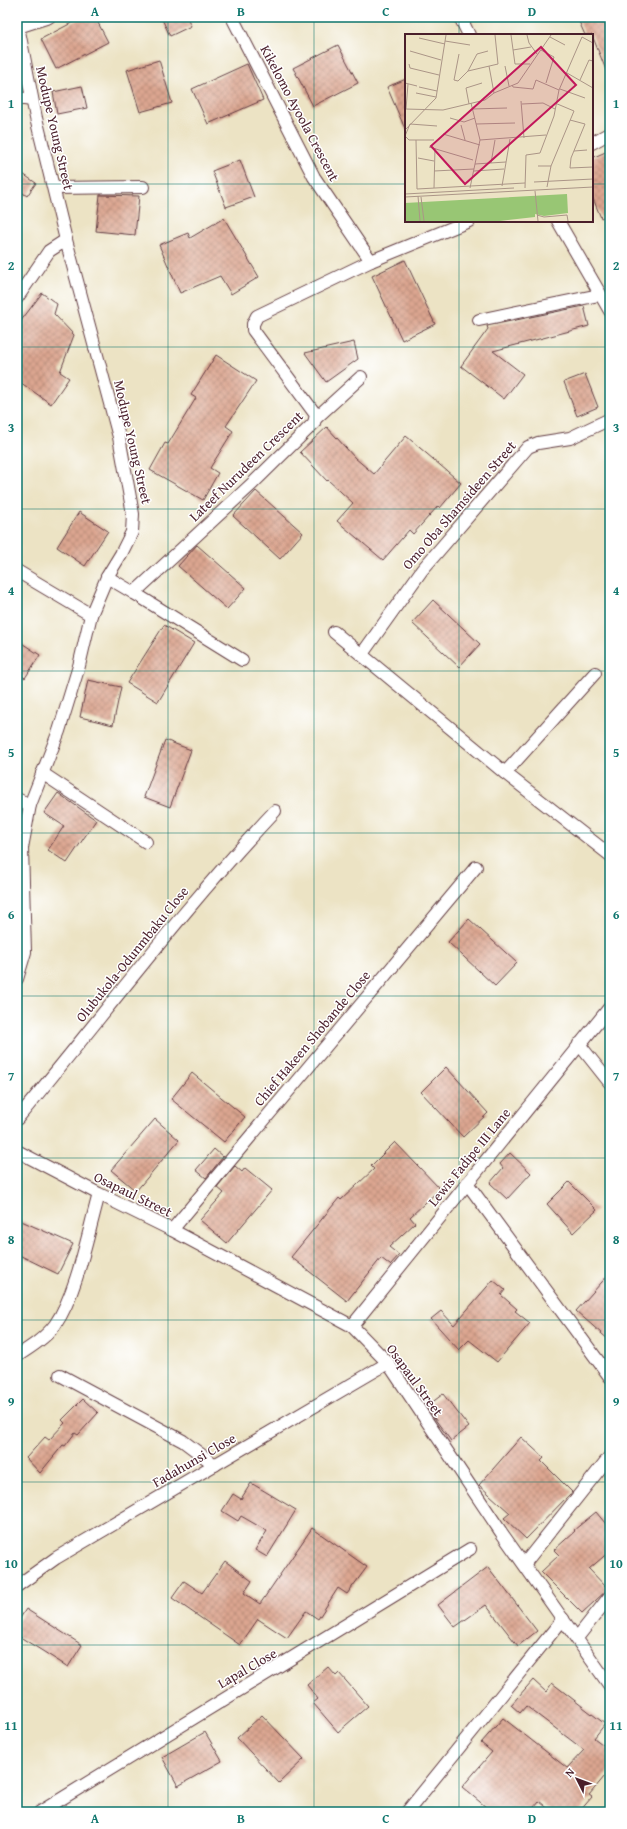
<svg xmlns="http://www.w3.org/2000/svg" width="627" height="1829" viewBox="0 0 627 1829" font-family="'Gentium Book Plus',serif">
<defs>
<pattern id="building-cross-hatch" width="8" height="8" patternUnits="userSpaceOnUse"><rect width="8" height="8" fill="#dba690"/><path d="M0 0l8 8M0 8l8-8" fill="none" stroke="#b48776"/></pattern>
</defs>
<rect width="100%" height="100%" fill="#fff"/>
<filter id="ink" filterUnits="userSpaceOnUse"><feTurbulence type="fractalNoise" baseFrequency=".025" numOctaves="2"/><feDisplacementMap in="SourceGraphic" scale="8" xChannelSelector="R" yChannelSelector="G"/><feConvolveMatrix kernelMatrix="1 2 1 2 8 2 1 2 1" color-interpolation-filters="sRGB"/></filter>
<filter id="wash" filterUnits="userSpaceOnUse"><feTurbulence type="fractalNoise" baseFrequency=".012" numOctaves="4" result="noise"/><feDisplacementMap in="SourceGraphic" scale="16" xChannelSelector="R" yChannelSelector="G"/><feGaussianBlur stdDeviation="0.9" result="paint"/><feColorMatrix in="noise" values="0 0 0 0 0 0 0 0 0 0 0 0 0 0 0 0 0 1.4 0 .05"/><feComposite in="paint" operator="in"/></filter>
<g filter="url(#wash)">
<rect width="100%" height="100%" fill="#ece3c4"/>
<g id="blocks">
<g fill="url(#building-cross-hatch)">
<path d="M83,17H95L108,42L56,69L41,39Z"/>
<path d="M161,17H187L191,26L170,36Z"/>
<path d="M577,17H610V80L592,35H585Z"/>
<path d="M338,45L358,83L313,106L293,68Z"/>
<path d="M159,60L172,103L140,112L127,70Z"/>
<path d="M247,64L263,100L208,124L192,89Z"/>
<path d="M406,79V131L387,87Z"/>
<path d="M82,86L87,108L57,114L53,92Z"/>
<path d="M610,150V214L601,218L592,196V158Z"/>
<path d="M240,160L254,197L226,207L212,171Z"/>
<path d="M17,170L36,183L27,196L17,189Z"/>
<path d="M100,195L139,196L135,235L96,231Z"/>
<path d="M224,218L259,277L231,294L220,276L180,293L159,245L188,233L190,238Z"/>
<path d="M405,260L435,324L402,340L372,276Z"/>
<path d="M42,293L57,304L54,314L74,335L60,372L69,378L51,404L17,380V326Z"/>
<path d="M584,306L589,326L493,351L523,374L504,399L461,366L488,329L487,326Z"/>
<path d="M354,342L358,359L326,382L305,353Z"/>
<path d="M216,355L256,381L226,426L233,431L210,468L218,473L203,500L150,470L165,443L168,444L196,398L191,395Z"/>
<path d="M585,374L598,407L577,416L564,382Z"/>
<path d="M327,427L355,458L374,474L406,436L461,483L440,508L438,506L413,534L409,530L383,560L337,521L353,503L328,480L327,481L300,452Z"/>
<path d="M256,491L303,533L280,559L233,516Z"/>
<path d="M79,512L108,531L85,566L57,547Z"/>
<path d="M197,545L246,588L227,609L178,566Z"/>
<path d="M433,600L480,644L459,667L412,623Z"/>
<path d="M164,625L194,643L158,702L127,683Z"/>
<path d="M17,640L40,655L25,678L17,673Z"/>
<path d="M88,680L121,687L113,725L80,717Z"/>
<path d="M165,740L191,750L170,807L144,797Z"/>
<path d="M58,793L96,820L67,863L48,850L64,826L44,813Z"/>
<path d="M469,919L517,963L495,986L448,942Z"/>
<path d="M446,1067L488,1113L463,1137L421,1092Z"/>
<path d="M192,1073L245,1117L224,1142L171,1099Z"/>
<path d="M155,1119L179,1140L136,1191L111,1170Z"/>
<path d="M395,1142L440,1189L410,1217L415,1223L389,1247L399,1255L390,1265L381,1258L347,1301L291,1257L339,1198L341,1200L374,1169L371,1166Z"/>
<path d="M214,1149L223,1157L206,1178L196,1170Z"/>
<path d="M510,1153L531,1173L507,1199L490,1183L503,1168L500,1164Z"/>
<path d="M235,1166L242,1172L245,1168L272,1190L227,1243L200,1220L224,1193L217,1187Z"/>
<path d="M569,1182L597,1210L573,1233L547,1204Z"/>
<path d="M17,1219L73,1244L58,1274L17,1254Z"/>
<path d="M610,1273V1341L576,1311Z"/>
<path d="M493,1280L505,1290L501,1295L517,1309L515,1311L530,1323L497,1362L469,1340L459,1350L431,1319L441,1311L454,1325Z"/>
<path d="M443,1394L469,1427L451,1441L426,1407Z"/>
<path d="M83,1399L98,1413L78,1435L75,1433L65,1446L63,1445L40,1473L26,1458L45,1437L49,1440L65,1423L62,1420Z"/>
<path d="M521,1437L544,1458L541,1461L572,1492L526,1539L504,1518L510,1513L479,1485Z"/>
<path d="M251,1483L296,1510L267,1557L255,1550L267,1531L241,1516L238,1521L222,1511L233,1494L241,1499Z"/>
<path d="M596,1512L610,1529V1551L589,1569L608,1589L582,1613L541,1572L559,1555L554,1550L575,1531L574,1530Z"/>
<path d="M312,1528L367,1567L347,1594L338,1588L318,1619L306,1611L287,1638L258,1619L240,1645L172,1598L184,1581L202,1593L225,1561L252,1581L244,1593L260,1604Z"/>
<path d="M488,1567L537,1631L518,1646L486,1605L455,1627L438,1605Z"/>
<path d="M26,1609L82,1645L68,1667L17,1635V1623Z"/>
<path d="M328,1667L336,1676L339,1673L368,1706L338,1732L313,1703L318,1699L307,1685Z"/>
<path d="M533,1680L546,1692L552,1683L605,1724L594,1738L610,1750V1770L589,1795L592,1797L579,1812H552L539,1801L530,1812H492L462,1787L492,1752L481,1743L503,1718L567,1768L584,1750L526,1706L520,1713L511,1705Z"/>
<path d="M262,1715L304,1759L279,1783L237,1738Z"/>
<path d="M205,1732L222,1761L178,1786L162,1757Z"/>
</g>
</g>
</g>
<g filter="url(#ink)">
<use href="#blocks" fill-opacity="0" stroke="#623c42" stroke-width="1"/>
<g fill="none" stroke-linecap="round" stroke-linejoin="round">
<g stroke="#623c42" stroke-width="14">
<g id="minor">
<path d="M232,17L314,177L371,261"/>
<path d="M460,17L469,35"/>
<path d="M17,21L36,118L66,240L119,437L133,514L132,532L121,554L107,577L91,615L79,666L59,731L30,805L22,848L25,952L17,979"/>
<path d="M18,27L49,17"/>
<path d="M17,98L32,100"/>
<path d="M592,143L610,133"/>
<path d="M54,188L143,187"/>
<path d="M558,221L610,311"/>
<path d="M17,298L49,251L66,240"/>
<path d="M479,320L599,295"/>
<path d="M316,418L361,377"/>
<path d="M17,571L91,615"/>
<path d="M107,577L134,593L253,483L314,423L316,415L253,330V324L257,316L371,261L469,221"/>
<path d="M134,593L242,660"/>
<path d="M334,632L505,773L610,855"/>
<path d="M362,654L422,570L528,447L538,443L570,438L610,419"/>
<path d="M42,773L146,842"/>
<path d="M505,773L595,673"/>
<path d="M17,799L30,805"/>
<path d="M579,1044L610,1083"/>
<path d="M17,1119C103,1016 183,908 275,811"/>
<path d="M17,1151L99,1194L172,1230L352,1326L388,1363L501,1532L610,1686"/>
<path d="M467,1183L610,1377"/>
<path d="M172,1230L476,867"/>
<path d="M352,1326L610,1007"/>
<path d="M17,1356C31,1347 45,1338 55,1325C77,1293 88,1233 99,1194"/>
<path d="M60,1375L183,1441L215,1465"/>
<path d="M525,1563L610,1456"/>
<path d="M17,1586L56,1558L388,1363"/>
<path d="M577,1638L610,1596"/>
<path d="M40,1812L470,1549"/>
<path d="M407,1812L563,1619"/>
</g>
</g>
<use href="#minor" stroke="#fff" stroke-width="12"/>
</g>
</g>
<path fill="none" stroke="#0f766e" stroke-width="1" stroke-opacity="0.55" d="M168,17V1812M314,17V1812M459,17V35M17,184H406M592,184H610M459,221V1812M17,347H610M17,509H610M17,671H610M17,833H610M17,996H610M17,1158H610M17,1320H610M17,1482H610M17,1645H610"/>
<g text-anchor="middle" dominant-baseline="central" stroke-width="3" stroke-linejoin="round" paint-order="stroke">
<g font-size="14" fill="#4a1f2b" stroke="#fff">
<text transform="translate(300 113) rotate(62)">Kikelomo Ayoola Crescent</text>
<text transform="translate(55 128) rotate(77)">Modupe Young Street</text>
<text transform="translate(133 442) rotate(77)">Modupe Young Street</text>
<text transform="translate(246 466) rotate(-44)">Lateef Nurudeen Crescent</text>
<text transform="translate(459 505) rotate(-49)">Omo Oba Shamsideen Street</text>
<text transform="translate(132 954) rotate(-51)">Olubukola-Odunmbaku Close</text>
<text transform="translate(312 1038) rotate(-50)">Chief Hakeen Shobande Close</text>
<text transform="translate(469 1157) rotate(-51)">Lewis Fadipe III Lane</text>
<text transform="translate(133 1194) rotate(26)">Osapaul Street</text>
<text transform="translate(415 1380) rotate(54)">Osapaul Street</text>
<text transform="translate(194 1460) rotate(-30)">Fadahunsi Close</text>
<text transform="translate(247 1668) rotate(-30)">Lapal Close</text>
</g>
</g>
<g transform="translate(405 34)">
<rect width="188" height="188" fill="#ece3c4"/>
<path d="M162,160L163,179L139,182L130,180V183L95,187H0V169Z" fill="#98c674"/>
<path fill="none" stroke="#ab9587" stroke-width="1" d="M106,1L110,30H125M122,1L124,9L132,20M145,3L160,11M14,4L40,10M40,7L65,11M108,16L126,13M136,16L149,23L141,49M5,17L36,26M83,17L72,20L63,37L93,30L90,1M54,20L49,46L53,47L63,37M4,30L5,34L34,41M84,32L89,59M100,32L104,52M162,39L188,54M175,46L184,26L188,27M0,49L12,52M107,51L108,53L128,55L131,46L154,56M14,53L32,57M155,55L180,64M11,59L31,63M116,67L119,104M64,70L61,54L77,49M117,70L138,69L150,75M0,75L38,76L80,66L89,59L113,49L146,1M1,75L3,50M67,75L102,74M45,84L59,88L70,84M165,86L180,90L166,124L165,134L188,133M71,90L110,89M56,91L60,106M0,96L31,64L41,1M38,100L75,111M0,102L5,90L32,92M0,102L4,106H29M11,106L12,155M75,106L141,101M24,113L68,126M169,117L182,116M13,124L29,127M86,129L90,106M70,130L101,128M133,132H146M29,137L69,135M69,137L99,135M129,148L188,145M97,152L105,105M142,153L146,132L169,77L150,69M29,154L30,114M65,154L75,106L66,69M120,154L121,121L135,119L149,82L154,56L177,3L188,9M12,155L120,149M130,157L133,187M0,160L109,154M13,162L15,187M0,163L188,153M16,163L19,187M132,181L139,183L162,181L163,187"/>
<path fill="#c2185b" fill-opacity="0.15" stroke="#c2185b" stroke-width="2" d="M136,13L171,51L60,150L26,112Z"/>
<rect width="188" height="188" fill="none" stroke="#4a1f2b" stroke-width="2"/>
</g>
<rect width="627" height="1829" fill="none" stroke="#fff" stroke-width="44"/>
<g transform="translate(577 1779) rotate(312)" stroke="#ffffff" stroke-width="3" paint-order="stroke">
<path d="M0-3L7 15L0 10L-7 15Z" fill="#4a1f2b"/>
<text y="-6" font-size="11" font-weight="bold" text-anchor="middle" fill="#4a1f2b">N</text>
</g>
<rect x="22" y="22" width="583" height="1785" fill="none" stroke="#0f766e" stroke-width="1.5"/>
<g font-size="13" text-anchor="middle" font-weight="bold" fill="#0f766e">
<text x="95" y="16">A</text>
<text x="241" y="16">B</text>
<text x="386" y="16">C</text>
<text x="532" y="16">D</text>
<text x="11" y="108">1</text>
<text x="616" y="108">1</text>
<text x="11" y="270">2</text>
<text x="616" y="270">2</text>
<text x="11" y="432">3</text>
<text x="616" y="432">3</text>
<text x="11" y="595">4</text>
<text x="616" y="595">4</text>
<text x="11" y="757">5</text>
<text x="616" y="757">5</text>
<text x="11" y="919">6</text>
<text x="616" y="919">6</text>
<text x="11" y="1081">7</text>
<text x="616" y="1081">7</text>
<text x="11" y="1244">8</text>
<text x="616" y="1244">8</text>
<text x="11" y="1406">9</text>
<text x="616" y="1406">9</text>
<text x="11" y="1568">10</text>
<text x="616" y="1568">10</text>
<text x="11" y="1730">11</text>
<text x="616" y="1730">11</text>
<text x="95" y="1823">A</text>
<text x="241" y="1823">B</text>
<text x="386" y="1823">C</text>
<text x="532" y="1823">D</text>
</g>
</svg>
